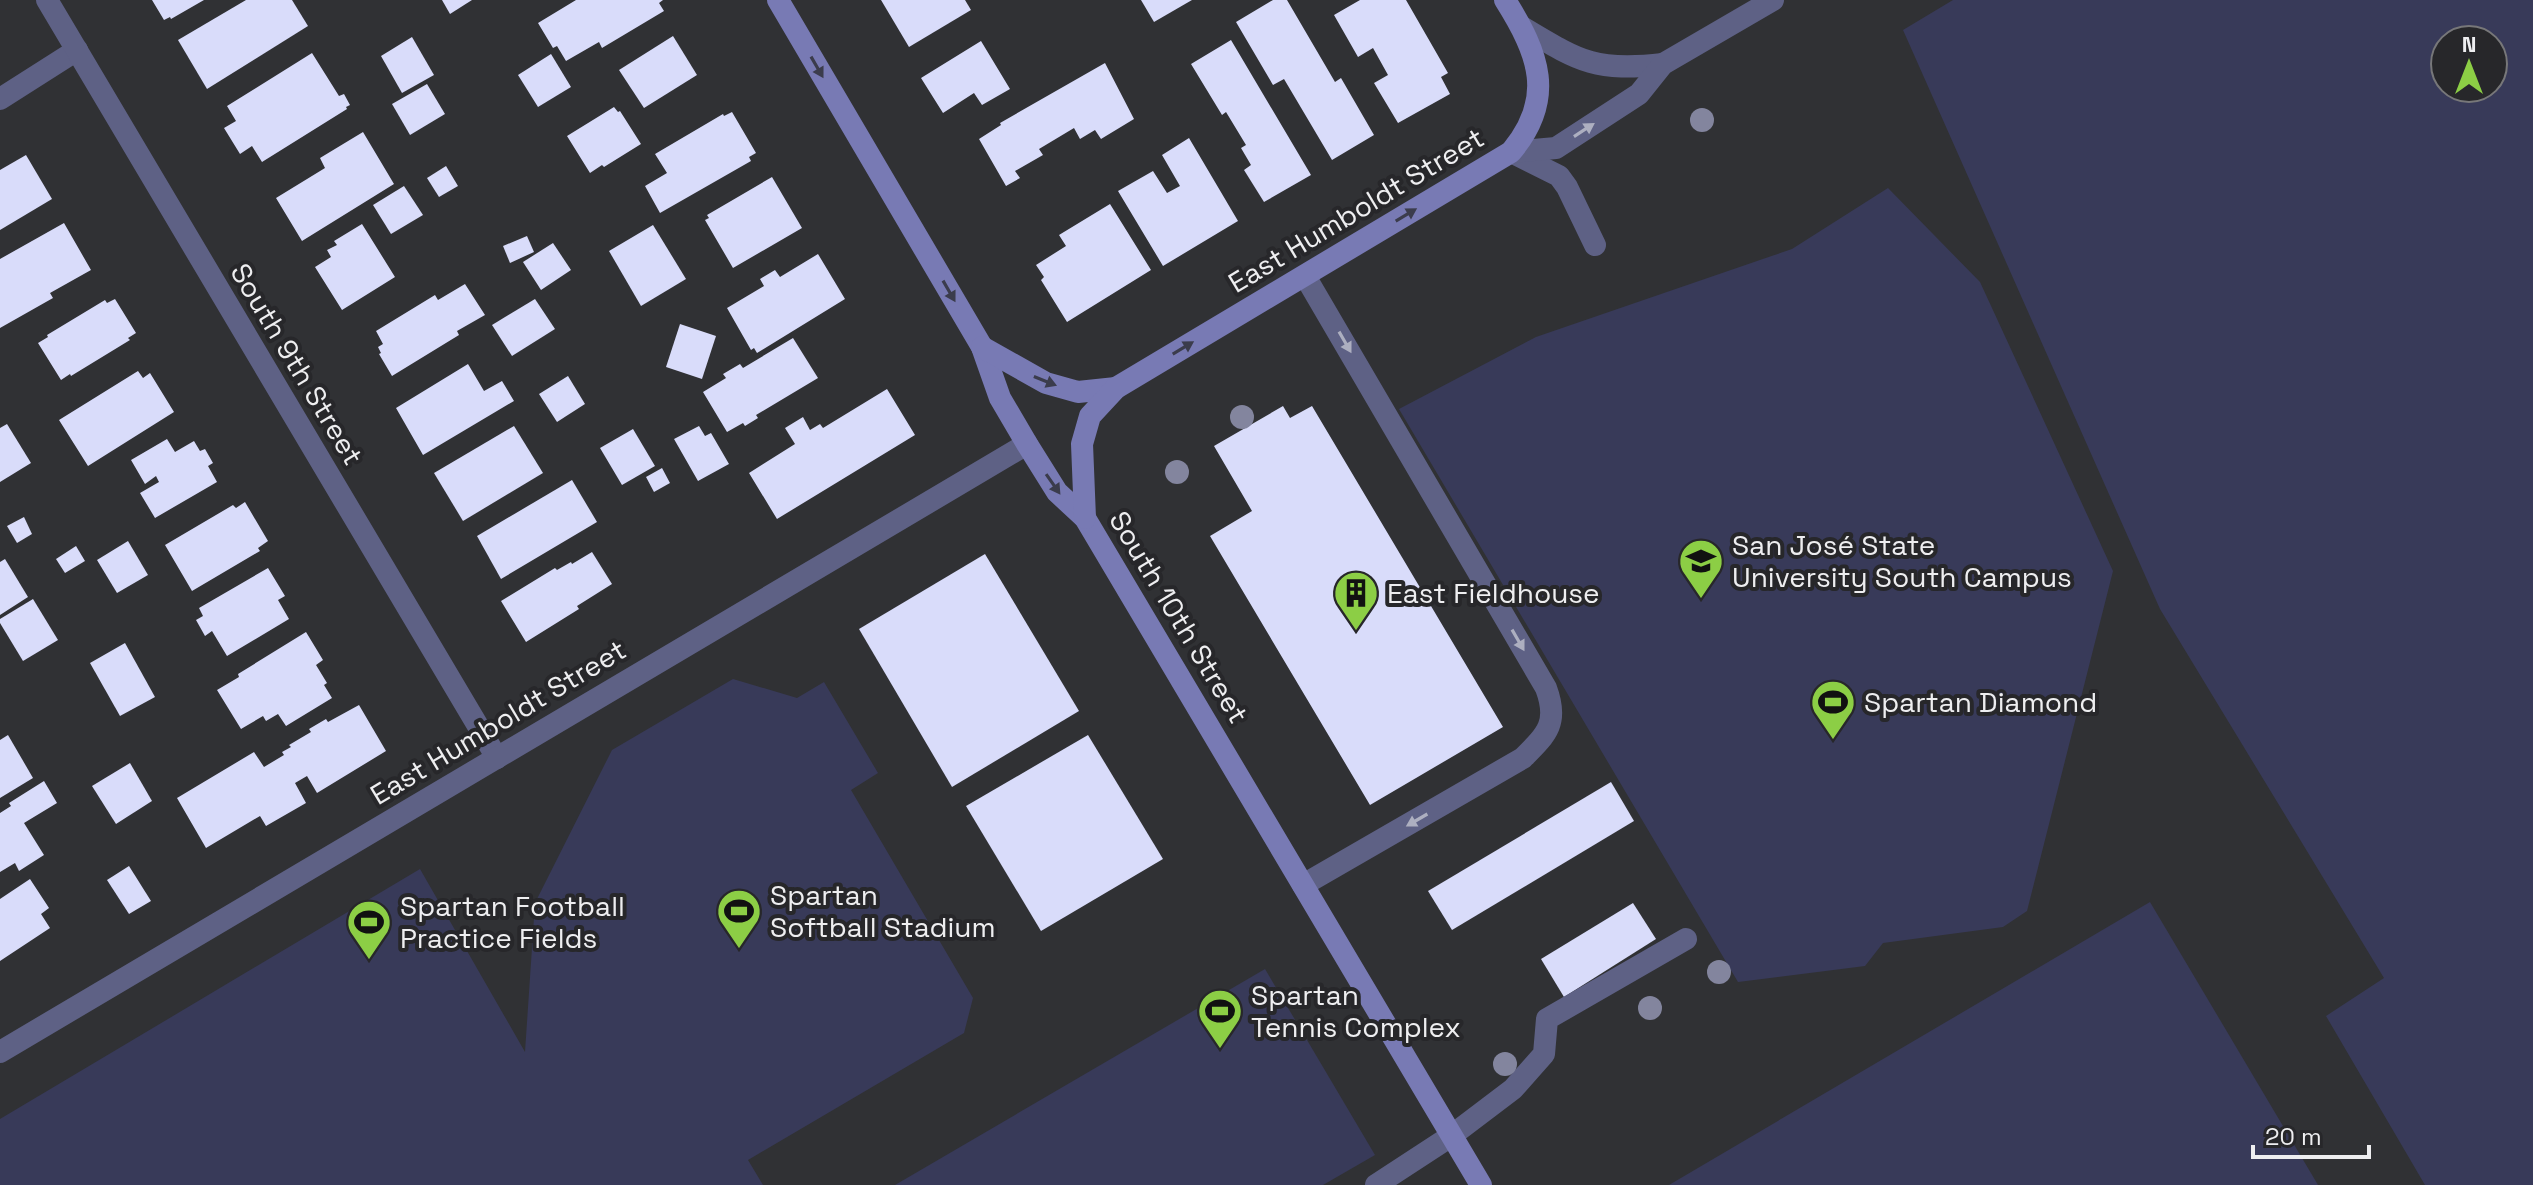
<svg xmlns="http://www.w3.org/2000/svg" width="2533" height="1185" viewBox="0 0 2533 1185" font-family="'Space Grotesk',sans-serif">
<rect width="100%" height="100%" fill="#303134"/>
<g fill="#383a59" fill-rule="evenodd">
<path d="M1953,0H2533V1185H2425L2326,1016L2384,978L2160,609L1903,30ZM2445,40H2493V88H2445Z"/>
<path d="M1888,188L1980,282L2113,571L2027,911L2003,927L1883,943L1865,966L1738,982L1399,409L1536,337L1792,249Z"/>
<path d="M733,679L797,698L824,682L878,773L851,790L973,998L964,1033L748,1160L763,1185H0V1119L420,869L525,1052L535,903L612,750Z"/>
<path d="M2150,902L2318,1185H1669Z"/>
<path d="M1265,969L1375,1155L1323,1185H895Z"/>
</g>
<g fill="#d9dcfa">
<path d="M152,0H204L171,19L170,17L164,20Z"/>
<path d="M246,0H292L308,26L207,89L178,40Z"/>
<path d="M442,0H472L450,14Z"/>
<path d="M576,0H663L659,3L664,11L602,48L599,42L566,61L557,46L553,48L538,23Z"/>
<path d="M881,0H965L971,10L909,47Z"/>
<path d="M1141,0H1192L1154,22Z"/>
<path d="M1273,0H1287L1335,82L1341,78L1374,135L1332,160L1284,79L1273,85L1236,22Z"/>
<path d="M1360,0H1406L1448,73L1441,77L1450,94L1398,123L1374,83L1388,75L1373,48L1358,57L1334,15Z"/>
<path d="M673,36L697,75L644,108L619,70Z"/>
<path d="M412,37L434,75L402,93L381,56Z"/>
<path d="M1231,40L1311,175L1264,202L1244,170L1251,165L1241,148L1246,145L1226,112L1222,115L1191,64Z"/>
<path d="M981,41L1010,89L982,105L974,93L943,113L921,78Z"/>
<path d="M312,53L339,96L344,94L350,105L346,107L347,109L262,162L252,146L240,154L224,128L236,121L227,106Z"/>
<path d="M551,54L571,87L538,107L518,75Z"/>
<path d="M1105,63L1134,119L1101,139L1095,130L1080,139L1074,128L1039,149L1043,155L1015,171L1020,178L1006,186L979,139L1001,125L1000,123Z"/>
<path d="M427,84L445,114L410,135L392,104Z"/>
<path d="M614,107L618,112L620,111L641,144L604,167L602,165L590,173L567,136Z"/>
<path d="M732,112L756,153L749,157L751,161L660,213L645,186L667,173L655,154L723,114L724,116Z"/>
<path d="M363,132L394,184L302,241L276,198L325,168L320,158Z"/>
<path d="M1189,138L1238,221L1163,266L1118,191L1153,171L1167,193L1180,186L1162,155Z"/>
<path d="M26,155L52,199L0,230V170Z"/>
<path d="M446,166L458,186L439,197L427,178Z"/>
<path d="M772,177L802,228L733,268L705,220L709,218L707,215Z"/>
<path d="M404,186L423,215L391,234L373,205Z"/>
<path d="M1110,204L1151,270L1067,322L1041,280L1044,277L1036,265L1066,246L1059,235Z"/>
<path d="M64,223L91,270L50,293L53,298L0,328V259Z"/>
<path d="M362,224L395,277L342,310L315,267L331,257L327,250L337,245L334,241Z"/>
<path d="M653,225L686,279L641,306L609,251Z"/>
<path d="M527,236L534,252L510,263L503,246Z"/>
<path d="M553,243L571,270L541,290L523,262Z"/>
<path d="M818,254L845,299L757,353L754,348L751,350L727,308L764,286L760,279L775,270L780,277Z"/>
<path d="M465,284L485,315L457,331L459,335L392,376L379,354L381,353L378,347L383,344L376,331L435,295L438,300Z"/>
<path d="M115,299L136,333L128,338L130,340L71,376L70,374L61,380L38,343L48,337L47,335L105,300L107,303Z"/>
<path d="M535,299L555,329L512,356L492,325Z"/>
<path d="M680,324L716,336L702,379L666,367Z"/>
<path d="M793,338L818,378L756,415L758,418L745,426L743,423L727,432L703,392L726,378L723,374L740,364L743,368Z"/>
<path d="M468,364L484,391L502,381L514,401L423,455L396,408Z"/>
<path d="M138,371L143,378L150,373L174,412L88,466L59,420Z"/>
<path d="M568,376L585,404L557,422L539,394Z"/>
<path d="M887,389L915,435L777,519L749,473L795,444L785,428L803,417L810,430L820,424L823,428Z"/>
<path d="M1283,406L1290,418L1312,406L1503,727L1370,805L1210,536L1252,511L1214,446Z"/>
<path d="M7,424L31,463L0,482V428Z"/>
<path d="M514,426L543,473L463,521L434,473Z"/>
<path d="M699,426L705,436L711,433L729,464L698,481L674,439Z"/>
<path d="M633,429L655,466L622,485L600,448Z"/>
<path d="M167,439L175,452L194,441L200,451L205,449L213,463L208,466L217,482L155,518L140,493L159,482L156,476L145,484L131,460Z"/>
<path d="M662,468L670,483L654,492L646,477Z"/>
<path d="M572,480L597,522L501,579L477,536Z"/>
<path d="M245,502L268,541L258,548L260,551L192,591L165,545L233,505L236,508Z"/>
<path d="M24,517L32,534L17,543L7,526Z"/>
<path d="M128,541L148,575L117,593L97,560Z"/>
<path d="M76,546L85,561L65,573L56,559Z"/>
<path d="M592,552L612,584L577,606L579,609L526,642L501,601L555,568L557,570L571,562L572,564Z"/>
<path d="M985,554L1079,711L952,787L859,629Z"/>
<path d="M5,559L28,597L0,615V562Z"/>
<path d="M268,568L285,596L278,600L289,619L227,656L212,631L205,636L196,620L203,616L199,608Z"/>
<path d="M33,599L58,640L23,661L0,623V619Z"/>
<path d="M306,632L323,660L316,665L327,683L324,685L332,698L286,726L278,714L266,721L263,716L241,729L217,690L239,677L238,674Z"/>
<path d="M125,643L155,697L120,716L90,663Z"/>
<path d="M359,705L386,751L317,793L307,776L295,783L306,803L266,826L260,816L206,848L177,798L254,752L264,767L284,755L282,752L291,747L289,745L311,732L309,729L326,719L328,722Z"/>
<path d="M8,735L33,778L0,798V740Z"/>
<path d="M1088,735L1163,859L1041,931L966,806Z"/>
<path d="M130,763L152,801L116,824L92,786Z"/>
<path d="M44,781L57,803L24,823L44,855L19,871L15,863L0,872V813L11,806L9,803Z"/>
<path d="M1611,782L1634,821L1452,930L1428,891Z"/>
<path d="M129,866L151,901L129,914L107,880Z"/>
<path d="M30,879L49,908L41,914L50,928L0,961V899Z"/>
<path d="M1633,903L1656,939L1564,997L1541,959Z"/>
</g>
<g fill="none" stroke-linecap="round" stroke-linejoin="round">
<g stroke="#5e6185" stroke-width="22">
<path d="M0,99L77,50"/>
<path d="M1511,152L1559,176L1567,187L1595,245"/>
<path d="M1303,885L1523,758C1547,734 1559,723 1546,688L1305,276"/>
<path d="M1376,1185L1451,1136L1513,1089L1544,1054L1547,1019L1686,939"/>
</g>
<g stroke="#5e6185" stroke-width="22">
<path d="M47,0L497,758"/>
<path d="M1522,27C1579,61 1594,72 1663,64"/>
<path d="M1511,152L1556,148L1639,94L1663,64L1773,0"/>
<path d="M0,1052L1027,444"/>
</g>
<g stroke="#787ab4" stroke-width="22">
<path d="M778,0L982,347L1000,398L1027,444L1057,492L1085,518L1481,1185"/>
<path d="M982,347L1046,383L1078,392L1116,388"/>
<path d="M1085,518L1082,444L1090,416L1116,388L1511,152C1556,98 1539,54 1505,0"/>
</g>
</g>
<g fill="#83859e">
<circle cx="1702" cy="120" r="12"/>
<circle cx="1242" cy="417" r="12"/>
<circle cx="1177" cy="472" r="12"/>
<circle cx="1719" cy="972" r="12"/>
<circle cx="1650" cy="1008" r="12"/>
<circle cx="1505" cy="1064" r="12"/>
</g>
<defs><path id="oneway-solid" d="M-6-.8H1V-3.2L6.5 0L1 3.2V.8H-6Z" transform="scale(2)"/></defs>
<g fill="#3b3c4c">
<use href="#oneway-solid" transform="translate(817 67) rotate(60)"/>
<use href="#oneway-solid" transform="translate(1406 215) rotate(-31)"/>
<use href="#oneway-solid" transform="translate(949 291) rotate(60)"/>
<use href="#oneway-solid" transform="translate(1183 348) rotate(-31)"/>
<use href="#oneway-solid" transform="translate(1045 381) rotate(22)"/>
<use href="#oneway-solid" transform="translate(1053 484) rotate(55)"/>
</g>
<g fill="#adafc0">
<use href="#oneway-solid" transform="translate(1584 130) rotate(-33)"/>
<use href="#oneway-solid" transform="translate(1345 342) rotate(60)"/>
<use href="#oneway-solid" transform="translate(1518 640) rotate(60)"/>
<use href="#oneway-solid" transform="translate(1417 820) rotate(150)"/>
</g>
<defs>
<g id="university-pin" transform="scale(2.3)"><path d="M0 17L-7.5 6A9.5 9.5 0 1 1 7.5 6Z" fill="#8cce45" stroke="#27272a"/><path d="M0-5L7-2L0 1L-7-2ZM-4 1L0 2.5L4 1V4Q0 6-4 4Z" fill="#111"/></g>
<g id="building-pin" transform="scale(2.3)"><path d="M0 17L-7.5 6A9.5 9.5 0 1 1 7.5 6Z" fill="#8cce45" stroke="#27272a"/><path d="M-4-6H4V6H1V3H-1V6H-4ZM-2.5-4.3h1.7v1.8h-1.7ZM.8-4.3h1.7v1.8H.8ZM-2.5-1h1.7V.8h-1.7ZM.8-1h1.7V.8H.8Z" fill="#111"/></g>
<g id="stadium-pin" transform="scale(2.3)"><path d="M0 17L-7.5 6A9.5 9.5 0 1 1 7.5 6Z" fill="#8cce45" stroke="#27272a"/><path d="M0-5a6.5 5 0 1 0 0 10a6.5 5 0 1 0 0-10ZM-3.5-1.8h7v3.6h-7Z" fill="#111"/></g>
</defs>
<g fill-rule="evenodd">
<use href="#university-pin" x="1701" y="561"/>
<use href="#building-pin" x="1356" y="593"/>
<use href="#stadium-pin" x="1833" y="702"/>
<use href="#stadium-pin" x="739" y="911"/>
<use href="#stadium-pin" x="369" y="922"/>
<use href="#stadium-pin" x="1220" y="1011"/>
</g>
<g text-anchor="middle" dominant-baseline="central" stroke-width="8" stroke-linejoin="round" paint-order="stroke">
<g font-size="28" fill="#eeeef0" stroke="#27272a">
<text transform="translate(1356 210) rotate(-31)">East Humboldt Street</text>
<text transform="translate(297 364) rotate(59)">South 9th Street</text>
<text transform="translate(1179 617) rotate(59)">South 10th Street</text>
<text transform="translate(498 722) rotate(-31)">East Humboldt Street</text>
</g>
<g font-size="28" fill="#eeeef0" stroke="#27272a" text-anchor="start">
<text x="1732" y="545">San José State<tspan x="1732" dy="32">University South Campus</tspan></text>
<text x="1387" y="593">East Fieldhouse</text>
<text x="1864" y="702">Spartan Diamond</text>
<text x="770" y="895">Spartan<tspan x="770" dy="32">Softball Stadium</tspan></text>
<text x="400" y="906">Spartan Football<tspan x="400" dy="32">Practice Fields</tspan></text>
<text x="1251" y="995">Spartan<tspan x="1251" dy="32">Tennis Complex</tspan></text>
</g>
</g>
<g transform="translate(2469 64)"><circle r="38" fill="#27272a" stroke="#777779" stroke-width="2"/>
<path d="M0-6L14 30L0 20L-14 30Z" fill="#8cce45"/>
<text y="-12" font-size="22" font-weight="bold" text-anchor="middle" fill="#eeeef0">N</text>
</g>
<path d="M2253 1145v12h116v-12" fill="none" stroke="#eeeef0" stroke-width="4"/>
<text x="2265" y="1145" font-size="24" fill="#eeeef0" stroke="#27272a" stroke-width="6" paint-order="stroke">20 m</text>
</svg>
